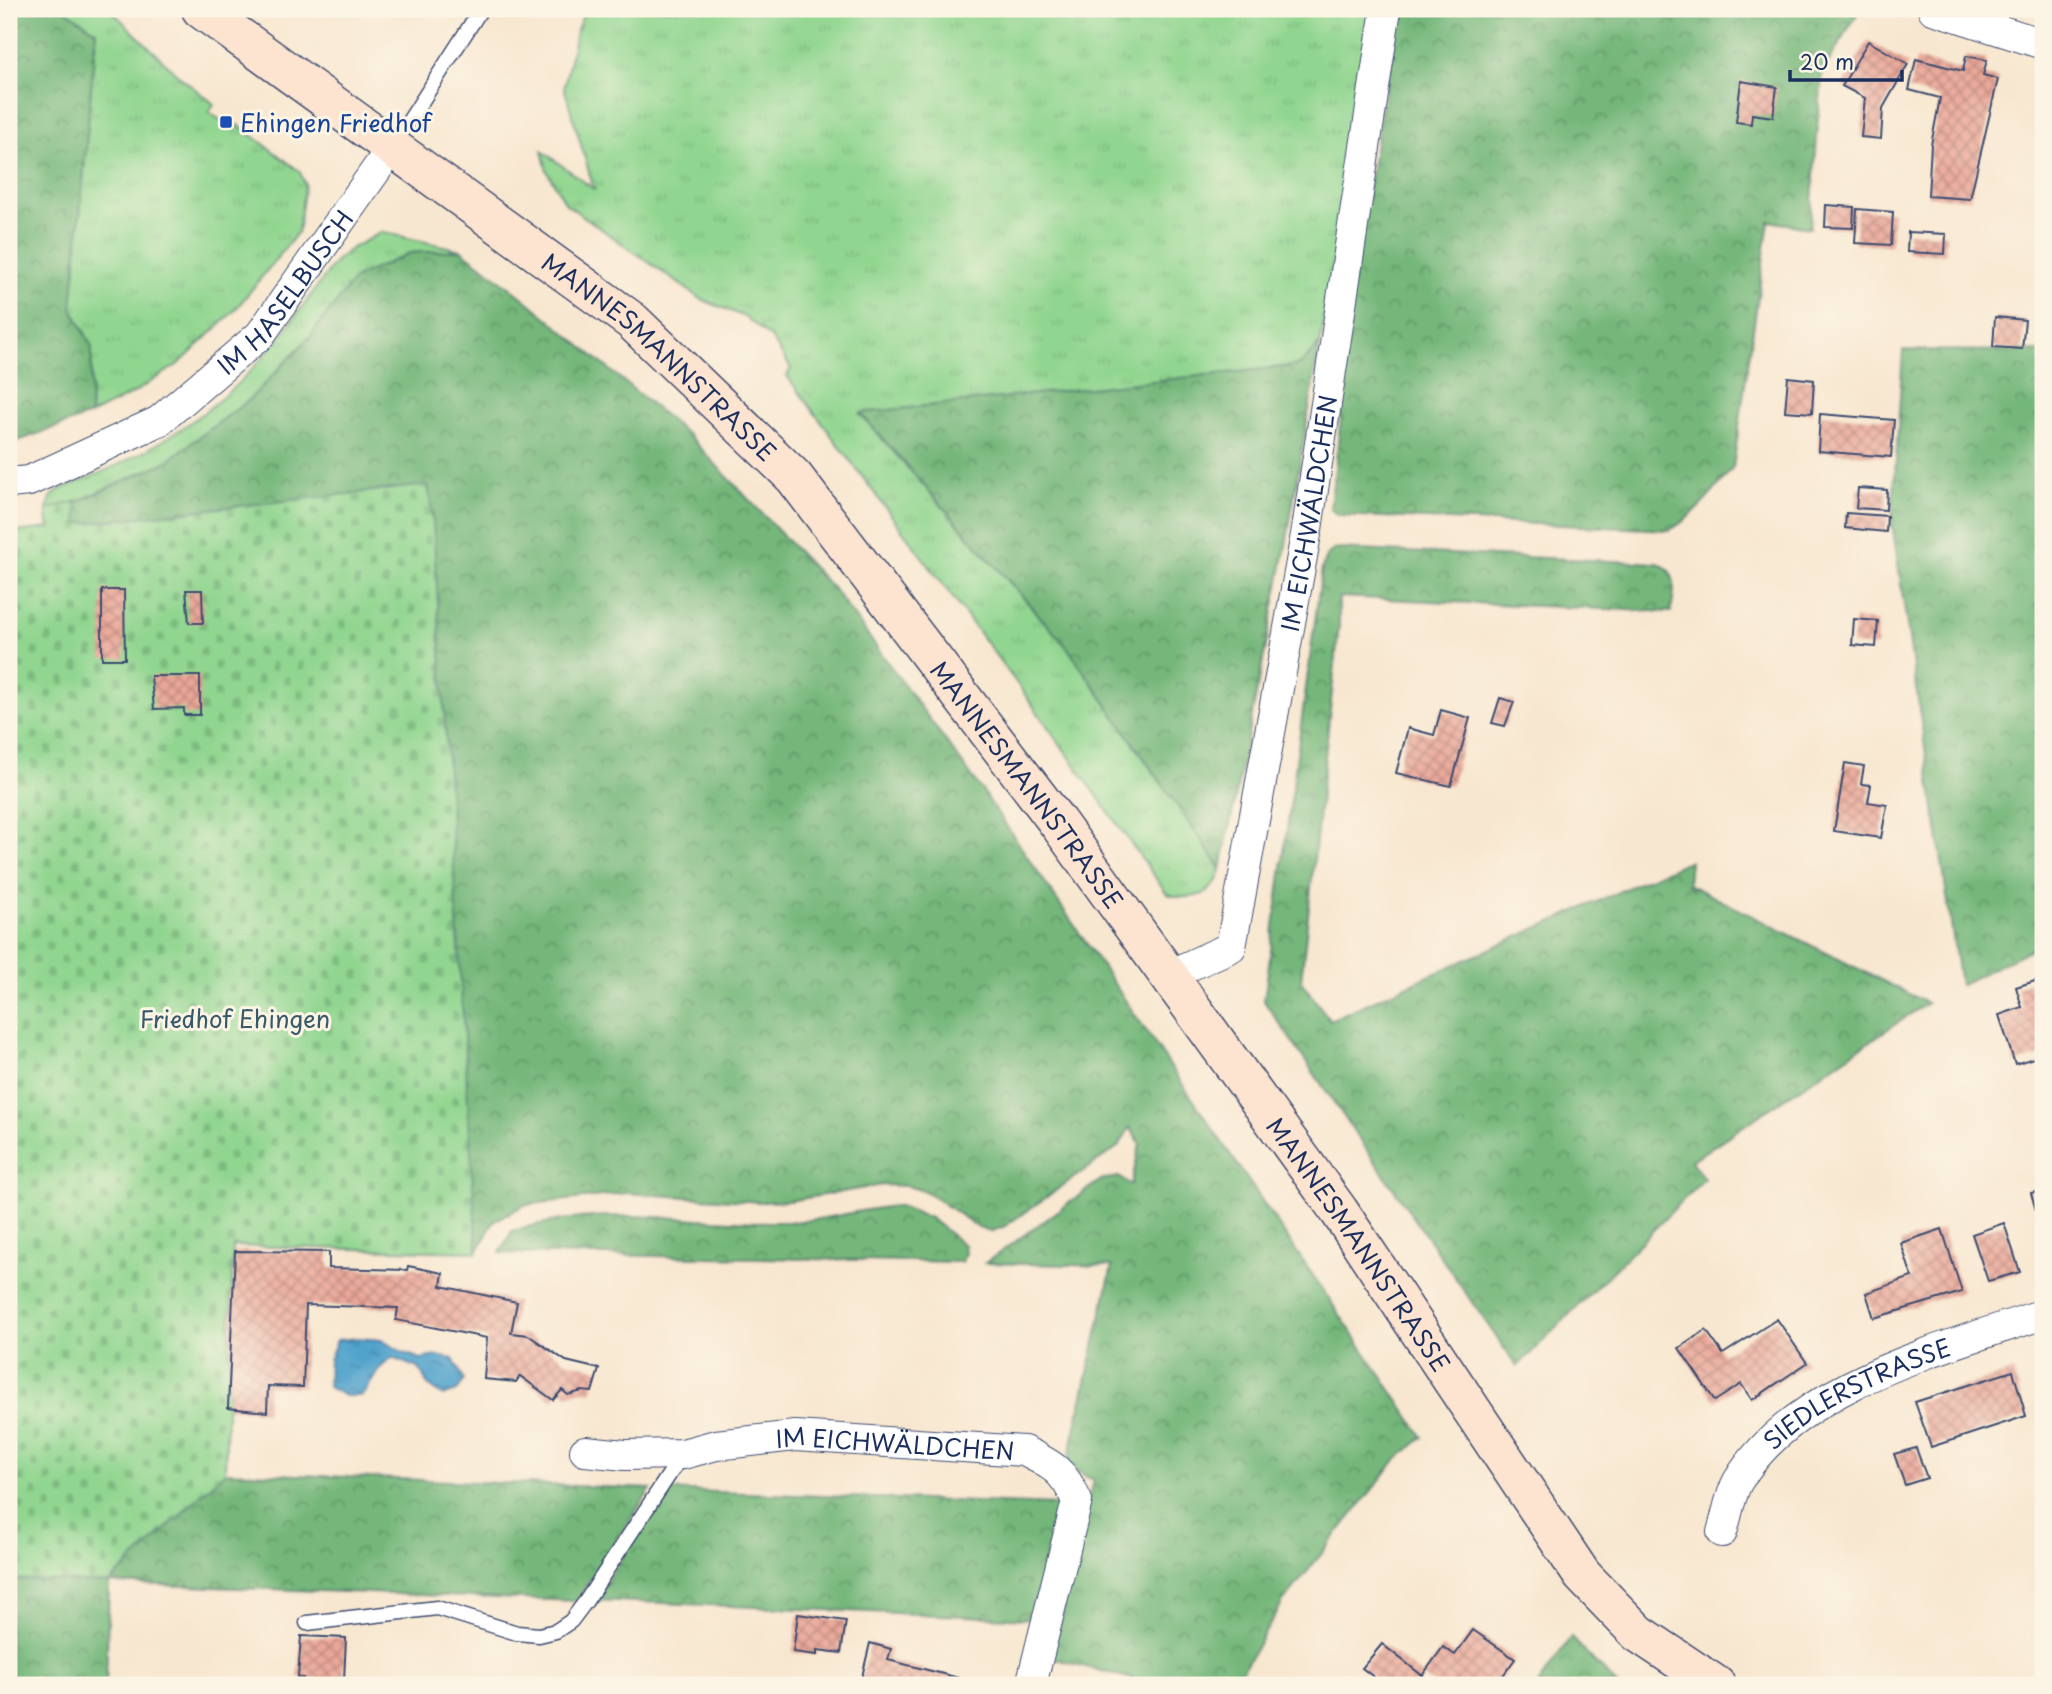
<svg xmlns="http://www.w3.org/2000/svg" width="2052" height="1694" viewBox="0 0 2052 1694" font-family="'Playpen Sans',sans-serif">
<defs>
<pattern id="grass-tufts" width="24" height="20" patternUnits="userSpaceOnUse" patternTransform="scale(1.75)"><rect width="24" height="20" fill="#91d690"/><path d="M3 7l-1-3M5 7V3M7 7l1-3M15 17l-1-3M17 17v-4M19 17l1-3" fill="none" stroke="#7cb87f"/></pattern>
<pattern id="forest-crowns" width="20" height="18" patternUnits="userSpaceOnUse" patternTransform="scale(1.75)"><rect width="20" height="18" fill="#74b77a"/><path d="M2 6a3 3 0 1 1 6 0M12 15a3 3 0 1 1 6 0" fill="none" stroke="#5e9567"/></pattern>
<pattern id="cemetery-stones" width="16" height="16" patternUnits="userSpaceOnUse" patternTransform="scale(1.75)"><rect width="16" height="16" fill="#91d690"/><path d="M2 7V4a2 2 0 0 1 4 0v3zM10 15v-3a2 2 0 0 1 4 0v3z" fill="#7cb87f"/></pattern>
<pattern id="water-ripples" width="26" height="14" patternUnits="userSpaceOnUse" patternTransform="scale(1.75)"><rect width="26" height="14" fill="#51a3cc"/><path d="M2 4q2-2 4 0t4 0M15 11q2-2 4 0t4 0" fill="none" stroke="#4285a9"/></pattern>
<pattern id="building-cross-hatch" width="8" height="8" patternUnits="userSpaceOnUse" patternTransform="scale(1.75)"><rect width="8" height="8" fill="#eaa798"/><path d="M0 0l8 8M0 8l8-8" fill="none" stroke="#bd887f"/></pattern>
</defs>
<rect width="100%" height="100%" fill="#fcf5e5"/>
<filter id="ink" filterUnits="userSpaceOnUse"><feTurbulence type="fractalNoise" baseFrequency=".0143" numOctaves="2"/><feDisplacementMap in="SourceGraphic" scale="14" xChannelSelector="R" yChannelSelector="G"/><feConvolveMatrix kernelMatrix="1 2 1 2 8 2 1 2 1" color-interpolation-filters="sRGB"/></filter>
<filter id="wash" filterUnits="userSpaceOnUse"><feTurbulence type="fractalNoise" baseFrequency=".00686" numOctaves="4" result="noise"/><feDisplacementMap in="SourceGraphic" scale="28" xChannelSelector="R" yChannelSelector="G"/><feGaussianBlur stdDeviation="1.57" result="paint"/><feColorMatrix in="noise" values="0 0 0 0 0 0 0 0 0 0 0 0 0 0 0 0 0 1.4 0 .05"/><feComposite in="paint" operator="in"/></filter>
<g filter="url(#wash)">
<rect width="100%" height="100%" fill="#f8e7d0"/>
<g fill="url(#grass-tufts)" stroke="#568277" stroke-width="2">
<path d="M64,9H108L117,16L179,76L214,104L209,112L233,129L237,124L299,171L305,184L298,232L235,310L180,363L132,394L90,415L92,347L72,308L96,31Z"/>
<path d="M586,9H1373L1320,344L1300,365L860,414L1067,647L1221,869C1214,897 1193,901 1167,894L1021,689L787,376L791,368L771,338L745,317L701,299L566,204L547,171L542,151L594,189L564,87L577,29Z"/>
<path d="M382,232L461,250L410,253L356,278L308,339L249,400L166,462L76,502L47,509L51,497L60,489C143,459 217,415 273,345C296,318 315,288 337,260L352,248Z"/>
</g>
<g fill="url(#forest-crowns)" stroke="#48736c" stroke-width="2">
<path d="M9,9H64L96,31L72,308L92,347L90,415L9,444Z"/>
<path d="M1399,9H1860L1822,73L1810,228L1769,221L1733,467C1715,490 1696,515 1670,530L1338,515L1330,509L1344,393V330Z"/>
<path d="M461,250L521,296L688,435L835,591L984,793L1423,1437L1396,1460L1283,1602L1234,1685H1155L1052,1658L1093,1480L1067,1466L1112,1266L985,1263L1101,1180L1119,1177L1131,1185L1140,1144L1130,1127L1119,1146L1005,1226L990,1232L979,1228L927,1192L907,1186L882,1185L789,1201L762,1202L626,1193L524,1205L494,1221L477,1252L433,523L428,485L77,524L76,502L166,462L249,400L308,339L355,278L410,253Z"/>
<path d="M1320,344L1285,551L1221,869L1067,647L860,413L1300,365Z"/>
<path d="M1903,350L2043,351V943L1960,985L1892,523Z"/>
<path d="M1335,549L1658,563C1680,573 1674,591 1671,612L1339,597V626L1301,981L1330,1020L1690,860L1688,884L1927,1003L1691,1161L1704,1179L1517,1367L1264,1001L1322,568L1327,555Z"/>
<path d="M899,1206L930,1218L964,1245L965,1254L961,1262L500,1253L512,1231C608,1202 692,1224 788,1222C825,1221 862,1208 899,1206Z"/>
<path d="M225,1472L651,1489L576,1601L109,1583L106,1685H9V1579L109,1583Z"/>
<path d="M665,1490L1058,1505L1031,1619L595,1600Z"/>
<path d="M1571,1637L1617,1685H1537Z"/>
</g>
<path fill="url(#cemetery-stones)" stroke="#568277" stroke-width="2" d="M428,485L433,523L477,1252L233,1246L225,1472L109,1583L9,1579V562H15L17,557L9,549V533L48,528L47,509L76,502L78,524Z"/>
<path fill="url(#water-ripples)" stroke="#366995" stroke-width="2" d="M359,1338L382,1340L404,1353L421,1359L436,1356L453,1359L464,1380L457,1391L443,1396L427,1384L419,1368L392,1358L381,1367L362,1396H345L328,1387L329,1360L337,1340Z"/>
<g id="blocks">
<g fill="url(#building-cross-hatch)">
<path d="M1868,41L1908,64L1883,108L1881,139L1861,137L1865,98L1842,86Z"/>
<path d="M1966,56L1987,60L1983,75L1998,79L1970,199L1928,196L1931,145L1940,98L1909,90L1916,59L1963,71Z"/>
<path d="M1741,81L1777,87L1773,117L1752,114L1751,124L1736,122Z"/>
<path d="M1826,205L1854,207L1853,228L1825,227Z"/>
<path d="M1857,209L1893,212L1891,245L1855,243Z"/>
<path d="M1908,232L1946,234L1945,254L1907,252Z"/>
<path d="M1995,317L2025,320L2022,349L1993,347Z"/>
<path d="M1788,377L1814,380L1812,413L1785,411Z"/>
<path d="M1820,414L1894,420L1891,457L1818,451Z"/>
<path d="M1858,488L1887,490L1886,510L1856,508Z"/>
<path d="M1846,513L1887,516L1886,532L1845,528Z"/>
<path d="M102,590H124L125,659H102Z"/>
<path d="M186,590H202L203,623H189Z"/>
<path d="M1854,619L1878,621L1876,647L1852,645Z"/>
<path d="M151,676H200V715H184V708L154,709Z"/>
<path d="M1500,698L1514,702L1505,726L1492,723Z"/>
<path d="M1441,710L1470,718L1451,786L1396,773L1408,728L1434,735Z"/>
<path d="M1845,763L1864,766L1861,784L1871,785L1868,802L1887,805L1881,838L1834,831Z"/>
<path d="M2035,981L2043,997V1055L2015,1064L1999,1015L2022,1007L2016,987Z"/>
<path d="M2036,1192L2039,1202L2043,1200V1235L2031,1193Z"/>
<path d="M2004,1223L2020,1272L1988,1281L1972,1234Z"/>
<path d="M1942,1229L1962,1292L1874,1318L1866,1293L1912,1277L1901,1243Z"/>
<path d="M235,1251L329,1252V1268L407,1270L408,1266L443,1273L441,1286L517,1302L511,1333L528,1335L566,1361L599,1369L592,1392L582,1391L568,1395L562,1390L553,1400L520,1376L516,1382L484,1379L487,1338L396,1320L398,1308L306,1305L303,1387L268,1386L267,1412L228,1408Z"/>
<path d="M1777,1319L1807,1363L1752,1400L1741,1384L1715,1401L1679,1348L1706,1330L1723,1354Z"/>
<path d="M2013,1371L2026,1416L1931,1447L1915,1402Z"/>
<path d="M1916,1448L1927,1478L1905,1485L1894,1454Z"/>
<path d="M798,1614L846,1621L841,1653L817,1650V1655L793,1652Z"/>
<path d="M1473,1630L1515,1659L1496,1685H1436L1422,1676L1443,1647L1455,1655Z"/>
<path d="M301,1636L346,1638L344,1680L328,1679V1685H303V1678L298,1677Z"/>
<path d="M870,1643L891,1649L888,1660L959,1678L957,1685H860Z"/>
<path d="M1382,1644L1424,1677L1418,1685H1384L1362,1668Z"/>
</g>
</g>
</g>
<g filter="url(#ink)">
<use href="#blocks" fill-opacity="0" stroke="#3c4b6f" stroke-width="2"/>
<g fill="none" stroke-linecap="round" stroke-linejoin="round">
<g stroke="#3c4b6f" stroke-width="17">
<g id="service">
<path d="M393,146L481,9"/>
<path d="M307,1623L437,1608L517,1633L539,1635L556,1631L571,1621L586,1601L682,1455"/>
</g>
</g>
<g stroke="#3c4b6f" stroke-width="32">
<g id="minor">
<path d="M1933,9L2043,44"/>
<path id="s1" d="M9,483L29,481L159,421L260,335L393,146"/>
<path id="s2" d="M1167,976L1231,947L1307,529L1386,9"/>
<path id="s3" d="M585,1451L625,1455L683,1454L716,1445L795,1436L1024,1451C1053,1465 1064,1471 1077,1501L1031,1685"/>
<path id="s4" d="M1722,1532C1727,1516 1730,1495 1738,1481C1797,1384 1942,1349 2043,1314"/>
</g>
</g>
<g stroke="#3c4b6f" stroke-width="41">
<g id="secondary">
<path id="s5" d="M201,9L632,321L794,477L1058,823L1339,1211L1582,1575L1638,1633L1716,1685"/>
</g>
</g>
<use href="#service" stroke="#fff" stroke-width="14"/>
<use href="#minor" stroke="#fff" stroke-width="30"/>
<use href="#secondary" stroke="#fde4d1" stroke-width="38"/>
</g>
</g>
<rect fill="#1a4fb4" stroke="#fcf5e5" stroke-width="2.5" x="219" y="115" width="14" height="14" rx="3.5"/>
<g text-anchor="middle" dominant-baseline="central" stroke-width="6" stroke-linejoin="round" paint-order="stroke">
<g font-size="24" fill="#164399" stroke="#fcf5e5" text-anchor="start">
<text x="240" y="122">Ehingen Friedhof</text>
</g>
<g font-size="24" fill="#1b2f5e" stroke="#fcf5e5">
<text stroke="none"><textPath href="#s1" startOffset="345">IM HASELBUSCH</textPath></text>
<text stroke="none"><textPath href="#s5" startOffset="576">MANNESMANNSTRASSE</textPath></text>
<text stroke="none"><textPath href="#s2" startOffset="511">IM EICHWÄLDCHEN</textPath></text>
<text stroke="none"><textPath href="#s5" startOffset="1143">MANNESMANNSTRASSE</textPath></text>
<text stroke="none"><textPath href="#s5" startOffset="1710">MANNESMANNSTRASSE</textPath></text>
<text stroke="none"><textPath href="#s4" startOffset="205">SIEDLERSTRASSE</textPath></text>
<text stroke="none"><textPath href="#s3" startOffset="312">IM EICHWÄLDCHEN</textPath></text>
</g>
<g font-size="24" fill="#38596a" stroke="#fcf5e5">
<text x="235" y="1018">Friedhof Ehingen</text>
</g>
</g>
<rect width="2052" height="1694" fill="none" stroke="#fcf5e5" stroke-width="35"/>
<path d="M1790 70v10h112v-10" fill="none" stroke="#1b2f5e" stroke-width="3.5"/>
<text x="1800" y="70" font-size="21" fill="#1b2f5e" stroke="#fcf5e5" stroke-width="5" paint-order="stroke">20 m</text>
</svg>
